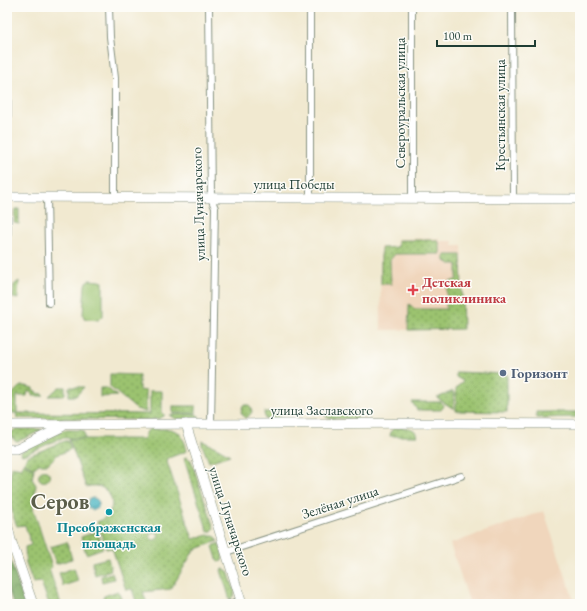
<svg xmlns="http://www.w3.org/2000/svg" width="587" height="611" viewBox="0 0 587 611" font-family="'EB Garamond',serif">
<defs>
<pattern id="grass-dots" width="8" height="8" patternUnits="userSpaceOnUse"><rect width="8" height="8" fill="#9bc36f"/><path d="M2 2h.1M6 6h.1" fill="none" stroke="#7ea05c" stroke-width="1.8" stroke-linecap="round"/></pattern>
<pattern id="forest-crowns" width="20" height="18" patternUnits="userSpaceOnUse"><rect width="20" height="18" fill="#7ca962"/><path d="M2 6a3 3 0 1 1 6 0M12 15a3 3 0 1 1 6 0" fill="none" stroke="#658b52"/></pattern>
<pattern id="water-waves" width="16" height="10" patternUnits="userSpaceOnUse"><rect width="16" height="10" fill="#46b4c1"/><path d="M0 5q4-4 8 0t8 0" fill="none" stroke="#3a949e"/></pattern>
</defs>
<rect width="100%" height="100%" fill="#fdfcf7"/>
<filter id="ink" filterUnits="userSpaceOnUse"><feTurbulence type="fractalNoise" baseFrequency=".025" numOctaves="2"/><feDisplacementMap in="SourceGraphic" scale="8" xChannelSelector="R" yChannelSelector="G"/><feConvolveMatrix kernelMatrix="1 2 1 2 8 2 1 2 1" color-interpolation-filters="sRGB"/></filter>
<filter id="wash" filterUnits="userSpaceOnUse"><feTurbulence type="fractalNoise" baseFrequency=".012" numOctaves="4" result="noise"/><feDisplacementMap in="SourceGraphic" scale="16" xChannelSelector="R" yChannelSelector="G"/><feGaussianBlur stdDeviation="0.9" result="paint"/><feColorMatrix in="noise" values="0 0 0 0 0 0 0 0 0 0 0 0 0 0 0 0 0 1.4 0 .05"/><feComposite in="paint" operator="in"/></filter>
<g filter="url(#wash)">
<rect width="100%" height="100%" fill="#f1e9d0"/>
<g fill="#f0d6bc">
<path d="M440,238V241H453V246H462L463,329L381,330L380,247H397V239Z"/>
<path d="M544,511L575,604H470L450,544Z"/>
</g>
<g fill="url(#grass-dots)" stroke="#5d8052" fill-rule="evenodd">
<path d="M15,209H19V224L14,223Z"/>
<path d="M398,240H438V243H440V254H395L390,260L391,284H381V248L398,247Z"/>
<path d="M445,255H461L463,329L408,330L409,304L415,309H446L447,285L450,282L457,279V264H450L445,261Z"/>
<path d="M19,281L18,299L13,298L14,285Z"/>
<path d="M456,372L507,374V412L456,411V388L463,381L456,377Z"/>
<path d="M110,374L139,375V390L146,391V412L136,409L110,387Z"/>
<path d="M21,386H26L33,388V390L36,391V393L43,394V396H32V392L28,391L27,396H17V413L150,414V391H162V413L164,414V416L159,419L150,420L17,418L16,413H12C8,402 11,392 21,386Z"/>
<path d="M59,387H65V394L62,396H49Z"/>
<path d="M69,387H84L76,396H69Z"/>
<path d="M100,388H107L117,396L100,397Z"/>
<path d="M453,391L454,409L437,398Z"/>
<path d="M412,402H441L444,406L441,410H417Z"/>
<path d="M243,405H249L251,407L252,412L247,418H245L241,412Z"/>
<rect x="173" y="406" width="23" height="7"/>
<path d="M264,412H282L280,419H265Z"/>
<path d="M362,412L356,419L329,418L326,417L325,413Z"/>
<path d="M536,412H580V417L536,418Z"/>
<path d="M195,414L199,416V419H176L170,415Z"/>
<path d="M394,428C403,428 415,425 417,436H390L391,431Z"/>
<path d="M16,429H41L42,430L19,441L16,442L11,436L12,432Z"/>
<path d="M150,429H171L180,433L185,443L187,451L166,459L193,539L208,535L210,536H213L216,537L218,541L194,550L171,589L143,592L147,604H137L132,589L126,590L112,548L106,549L97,522C123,513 112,479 86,487L69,439H144L146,432ZM153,532H156L159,534L158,538L155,540H153L150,537L151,533Z"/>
<path d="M63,430H81L84,431L85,438H65L59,439L26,454L22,455L20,452Z"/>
<path d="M65,441H68L71,449L57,455L48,464H39L34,468L24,462L28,456Z"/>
<path d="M202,441L218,448L230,455L209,462L202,445Z"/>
<path d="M186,457L191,460L214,528L212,531L208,532L184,458Z"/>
<path d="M23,463L34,469L32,479L36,485L33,508L52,567L49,569L61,604H49L41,582L33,583L26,564L25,547L31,545L25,525L17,526C8,508 11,486 11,466L22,468Z"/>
<circle cx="44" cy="476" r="5.5"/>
<path d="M97,531L103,548L86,554L81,537Z"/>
<path d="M67,542L72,559L56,564L50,547Z"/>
<path d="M219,543L223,557L222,561L218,562L213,546Z"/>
<path d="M108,558L111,570L95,575L92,562Z"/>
<path d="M74,568L78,581L63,586L59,573Z"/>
<path d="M224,569L228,571L235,592L234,596L230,600L221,570Z"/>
<path d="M112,573L114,579L102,582L101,576Z"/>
<path d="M118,591L123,604H98L101,603L104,596Z"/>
</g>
<path fill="url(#forest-crowns)" stroke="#4e734b" d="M7,550L25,604H13L7,584Z"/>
<path fill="#9bc36f" stroke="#5d8052" d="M89,280L100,281L103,282V316L99,320L87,319L84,318L83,314L85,285L86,282Z"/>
<circle fill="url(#water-waves)" stroke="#32787a" cx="93" cy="504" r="6"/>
</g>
<g filter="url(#ink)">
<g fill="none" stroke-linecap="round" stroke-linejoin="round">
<g stroke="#889382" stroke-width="8">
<g id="street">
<path d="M109,7L110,37L115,78V197"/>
<path d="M209,7L211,198L215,208L211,424"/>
<path d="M310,7V198"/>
<path d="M512,7L513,199"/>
<path d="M47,197L49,303"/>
<path d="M412,199V7"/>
<path d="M226,552L461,476"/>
<path d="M229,604L241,600"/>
</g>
</g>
<g stroke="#889382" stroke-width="10">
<g id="secondary">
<path d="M7,79V237"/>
<path d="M7,197L580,199"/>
<path d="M186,424L242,604"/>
<path d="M7,425L456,423L580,424"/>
<path d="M7,449H17L62,427"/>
<path d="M7,522L11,540L33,604"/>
</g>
</g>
<use href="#street" stroke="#fff" stroke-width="6"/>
<use href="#secondary" stroke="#fff" stroke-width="9"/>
</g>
</g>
<path fill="#e0444e" stroke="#fdfcf7" stroke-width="1.5" d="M411 284h4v4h4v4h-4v4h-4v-4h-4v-4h4z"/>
<circle fill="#5c6f8a" stroke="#fdfcf7" stroke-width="1.5" cx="503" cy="373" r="4"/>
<circle fill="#0f9aa8" stroke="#fdfcf7" stroke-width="1.5" cx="109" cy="512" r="4"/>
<g text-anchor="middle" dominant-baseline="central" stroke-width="3" stroke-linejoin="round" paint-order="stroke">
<g font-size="14" fill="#1f3d34" stroke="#fdfcf7">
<text transform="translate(400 103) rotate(-90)">Североуральская улица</text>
<text transform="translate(500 115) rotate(-90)">Крестьянская улица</text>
<text x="294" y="184">улица Победы</text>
<text transform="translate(198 204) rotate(-92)">улица Луначарского</text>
<text x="322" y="410">улица Заславского</text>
<text transform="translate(340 502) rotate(-18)">Зелёная улица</text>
<text transform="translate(231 521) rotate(72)">улица Луначарского</text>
</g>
<g font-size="14" font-weight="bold" fill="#be3a42" stroke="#fdfcf7" text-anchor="start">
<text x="422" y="282">Детская<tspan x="422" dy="16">поликлиника</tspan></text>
</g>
<g font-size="14" font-weight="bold" fill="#4e5e75" stroke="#fdfcf7" text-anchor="start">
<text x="511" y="373">Горизонт</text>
</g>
<g font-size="14" font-weight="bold" fill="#0d838f" stroke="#fdfcf7">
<text x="109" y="527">Преображенская<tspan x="109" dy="16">площадь</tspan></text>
</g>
<g font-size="22" font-weight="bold" fill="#5b5e4a" stroke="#fdfcf7">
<text x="60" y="501">Серов</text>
</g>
</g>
<rect width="587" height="611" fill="none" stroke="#fdfcf7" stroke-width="24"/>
<path d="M437 40v6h98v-6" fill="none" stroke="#1f3d34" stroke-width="2"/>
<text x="443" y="40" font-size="12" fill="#1f3d34" stroke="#fdfcf7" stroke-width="3" paint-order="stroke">100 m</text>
</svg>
